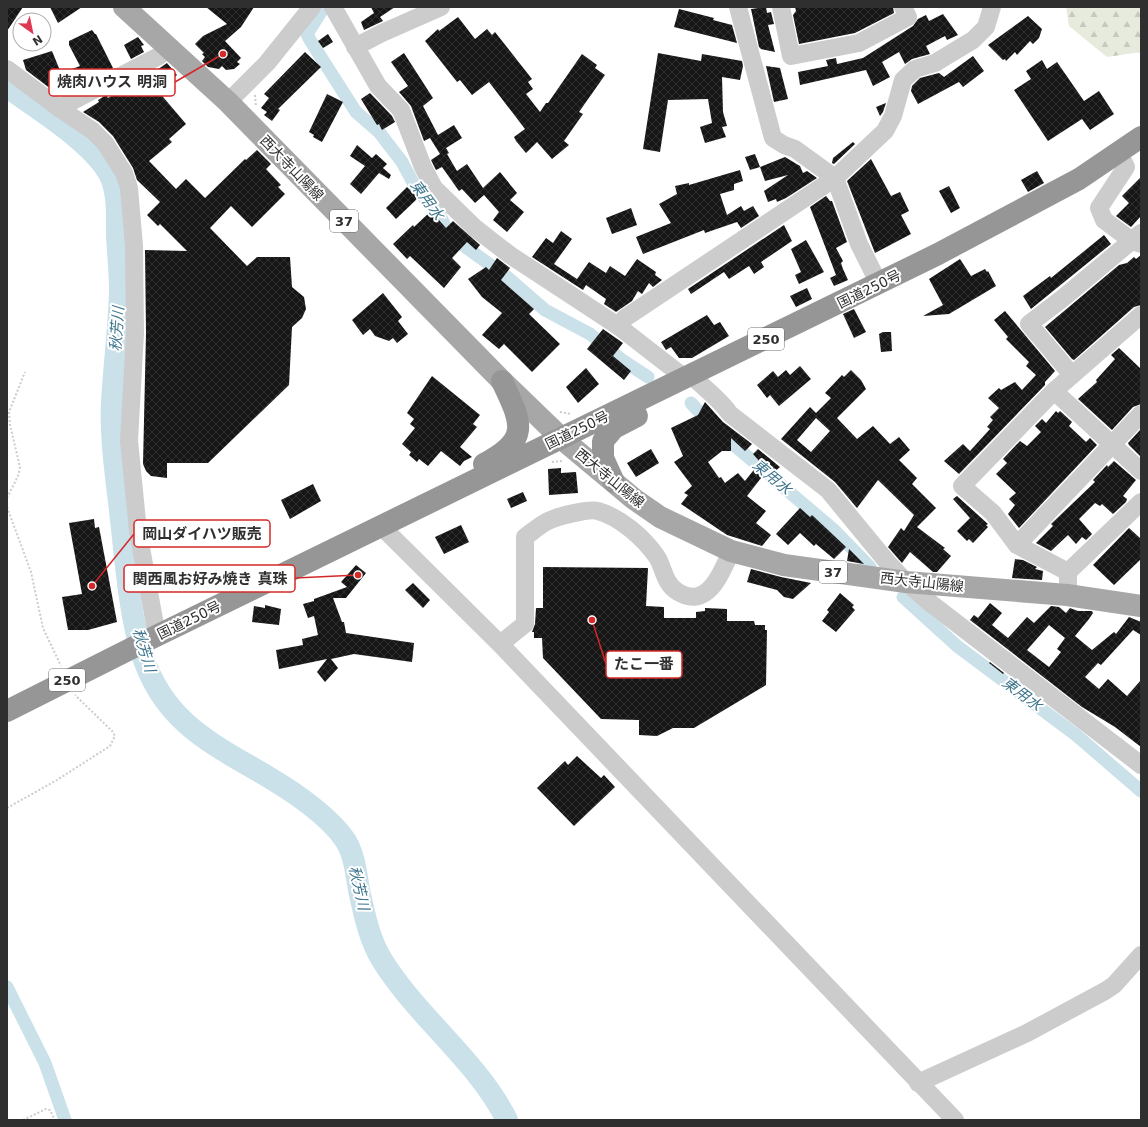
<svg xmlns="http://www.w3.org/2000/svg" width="1148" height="1127" viewBox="0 0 1148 1127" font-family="'DejaVu Sans','Noto Sans JP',sans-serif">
<defs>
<pattern id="forest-firs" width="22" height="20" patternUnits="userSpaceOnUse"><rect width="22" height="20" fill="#e6ebdd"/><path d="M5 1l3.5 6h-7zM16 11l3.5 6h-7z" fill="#c6cabe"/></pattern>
<pattern id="building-cross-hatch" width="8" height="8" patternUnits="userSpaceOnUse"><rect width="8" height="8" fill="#161616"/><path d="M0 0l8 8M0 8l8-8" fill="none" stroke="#303030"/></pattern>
</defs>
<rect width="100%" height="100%" fill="#fff"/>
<path fill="url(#forest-firs)" d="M1066,7H1141V52L1107,57L1069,26Z"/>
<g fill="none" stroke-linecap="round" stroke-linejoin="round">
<g stroke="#cae1ea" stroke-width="13">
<path d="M324,7L307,34L310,40L356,112L379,132L402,162L417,190L439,213L449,235L507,277L545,310L590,334L622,360L648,377"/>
<path d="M691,403L715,429L834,530L870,567"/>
<path d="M903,597L957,646L1076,735L1141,791"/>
<path d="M7,987L45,1063L65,1120"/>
</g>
<path stroke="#cae1ea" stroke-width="22" d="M7,87C37,109 99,146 112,180C118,197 117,218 117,236C118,254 120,273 120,291C119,328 114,366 112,402C110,441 117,481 121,520C126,564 129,611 142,654C169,739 238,752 302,799C317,810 332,822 343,837C354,851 356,872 359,890C364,913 369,939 382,960C418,1018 476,1059 507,1120"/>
</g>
<g fill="url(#building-cross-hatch)" fill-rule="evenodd">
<path d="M7,7H23L7,31Z"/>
<path d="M50,7H82L58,23Z"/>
<path d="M206,7H254L241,27L225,41L241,58L237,62L240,64L234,69L226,70L222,66L219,69L208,67L202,61L205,57L202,54L204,53L195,44L203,36L227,24Z"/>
<path d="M371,7H395L380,17L383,21L364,30L361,22L374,13Z"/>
<path d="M766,7L767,13L771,12L774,24L768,25L775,52L761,49L759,47L751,9Z"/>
<path d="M795,7H893L894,13L855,33L799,44L793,15L796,11Z"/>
<path d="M679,9L714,18L713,20L732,25L737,43L674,27Z"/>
<path d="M943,14L958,35L947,40L945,36L926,46L930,54L912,59L905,64L899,52L882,62L890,77L873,86L866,70L800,85L798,72L828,66L826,60L836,58L837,64L863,58L913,26L918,19L926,15L929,21Z"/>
<path d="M1028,16L1042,29L1039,38L1033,44L1030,41L1017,55L1015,52L1006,61L1005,59L1003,60L988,45Z"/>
<path d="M458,17L475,39L487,29L492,35L495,32L532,79L528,82L533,89L526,94L540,112L546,103H548L582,54L597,65L595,68L605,75L579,112L583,114L564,141L569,145L552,159L537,142L526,153L516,141L514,137L525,129L489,82L472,95L460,80L457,82L425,41L438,29L439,31Z"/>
<path d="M92,30L95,34H96L113,68L60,96L26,70L23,60L52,51L61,73L80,66L69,45V41Z"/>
<path d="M328,34L333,42L323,48L318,41Z"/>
<path d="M138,37L144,45L141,46L144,52L131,59L124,45Z"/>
<path d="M305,52L321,67L278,109L280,110L272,121L264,115L267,112L261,108L269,98L264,94Z"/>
<path d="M404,53L433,98L423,106L438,135L454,125L462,138L446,148L449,153L447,154L457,171L467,164L483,188L500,172L517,193L510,200L524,212L507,232L493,220L499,212L484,195L475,203L462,189L459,191L442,167L436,170L431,160L440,154L430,138L424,141L411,106L399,92L408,86L391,62Z"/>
<path d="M658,53L701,61L702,54L742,61L743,66L740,80L722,77L723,112L727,126L722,127L726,137L705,143L700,127L712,123L708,99L668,100L660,152L643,149Z"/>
<path d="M973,56L984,71L963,87L959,82L918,104L911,91L912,86L920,78L939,73L944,77Z"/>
<path d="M1042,60L1047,69L1057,62L1084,101L1099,91L1114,114L1090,130L1082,119L1048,141L1014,90L1031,79L1026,71Z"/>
<path d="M167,63L177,75L158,91L186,124L169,139L172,142L149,161L176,189L186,179L205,198L245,159L246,160L257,150L271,164L266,169L281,185L278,187L285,194L252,227L231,206L210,228L247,266L257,257H290L292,287L304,297L306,309L302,318L292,327L289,385L208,463H167V478L151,476L146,471L143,464L146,333L145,250L187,251L160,224L158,226L147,215L160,202L137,180L133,168L113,136L99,122L83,112L99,102L98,100L106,95L108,98L125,88L126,90L157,74L154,72Z"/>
<path d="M766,66L780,68L788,99L774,102Z"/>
<path d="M370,93L392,116L395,122L382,130L379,124L377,125L361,99Z"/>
<path d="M327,94L343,102L322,142L313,137L314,135L309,132Z"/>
<path d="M886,103L883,112L880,116L876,107Z"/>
<path d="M853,142L855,144L834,164L832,163L833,158Z"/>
<path d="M357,145L372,158L376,154L387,164L383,168L391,175L389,179L379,173L361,194L350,184L365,166L350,156Z"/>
<path d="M755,154L760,167L750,170L745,157Z"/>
<path d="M785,157L800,166L803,173L807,171L817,178L786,198L777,202L776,199L768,202L764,191L788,175L765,181L760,167Z"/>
<path d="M871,159L891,196L900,192L909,211L901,215L911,234L875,253L847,181Z"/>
<path d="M740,170L743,181L734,184V190L720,194L727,215L741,206L744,211L753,206L759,216L741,228L737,222L705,233L704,230L643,254L636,237L671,223L659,204L677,194L675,186L689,183V185Z"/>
<path d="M1037,171L1044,183L1028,192L1021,180Z"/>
<path d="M1141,177V216L1131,227L1116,216L1129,203L1122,196Z"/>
<path d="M949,186L960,208L951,213L939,191Z"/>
<path d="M407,187L418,198L396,219L386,208Z"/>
<path d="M826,196L830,201H832L847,242L836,248L843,261L841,263L843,269L848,280L834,286L830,278L836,275L810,207Z"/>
<path d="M631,208L637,225L612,234L606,218Z"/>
<path d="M431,211L446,228L453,221L480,245L476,250L467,242L452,258L461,267L444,288L410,256L407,259L393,244L413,225L414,227Z"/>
<path d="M784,225L792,241L761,262L764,267L754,274L749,266L729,279L724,272L691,294L688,289Z"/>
<path d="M561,231L572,239L554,264L577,279L589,262L606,273L610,266L625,276L637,259L656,272L655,275L662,280L653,287L649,283L642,294L638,291L632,301L616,312L604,304L606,299L586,285L583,290L532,257L546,238L553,243Z"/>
<path d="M1104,235L1111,244L1031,309L1023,296L1050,276L1051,278Z"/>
<path d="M806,240L824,272L799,284L795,275L801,272L791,249Z"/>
<path d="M1141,255V305L1134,307L1074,360L1072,359L1045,327L1119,265L1127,263L1134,257L1136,259Z"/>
<path d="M497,258L510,268L501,280L534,309L529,314L560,344L532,372L504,344L499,349L482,335L502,313L482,297L468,279L486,267L489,270Z"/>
<path d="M960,259L971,276L985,269L987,272L988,271L996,286L949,314L923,316L943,305L929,279Z"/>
<path d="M807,288L812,299L796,307L790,296Z"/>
<path d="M383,293L402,317L398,321L408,334L397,343L393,338L389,341L375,336L370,329L363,335L352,320Z"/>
<path d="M854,309L866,332L854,338L843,314Z"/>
<path d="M1005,311L1055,371L1045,382V385L959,474L944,461L963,444L970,451L990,429L987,427L993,420L990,417L999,408L988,398L999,388L1001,390L1015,382L1022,390L1036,375L1026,366L1029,362L1006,339L1008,337L994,320Z"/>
<path d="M707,315L714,325L720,322L729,336L692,358H679L671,347L666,350L661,342Z"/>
<path d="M603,329L623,343L613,356L631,371L624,380L587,349Z"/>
<path d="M883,332H891L892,351L881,352L879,334Z"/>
<path d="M1119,348L1141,369V404L1133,407L1112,430L1078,399L1097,382L1096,380L1115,359L1111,355Z"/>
<path d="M800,366L811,379L779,406L770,395L767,398L757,385L773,371L778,377L786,370L790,375Z"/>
<path d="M586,368L599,384L578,403L566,387Z"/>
<path d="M851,370L861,380L866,389L837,418L857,439L873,426L890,444L899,437L910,450L899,460L917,478L912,484L936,508L917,527L945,548L943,549L951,556L937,572H933L910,552L902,563L888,547L901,528L904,531L914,515L878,480L857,508L835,482L781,439L810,407L816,413L831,398L825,393L842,375L844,377ZM816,418L830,431L811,452L797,440Z"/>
<path d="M432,376L480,415L473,424L477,427L460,447L472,457L464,461L460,466L441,451L428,466L419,459L417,462L409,455L411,452L402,444L415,428L410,424L414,419L407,413Z"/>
<path d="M705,402L723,422L752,444L745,451L731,438V451H722L708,462L719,478L721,477L725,483L738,473L745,481L760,462L753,454L758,449L780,467L773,473L768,469L747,496L766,511L756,523L771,535L762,546L727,535L681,504L688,495L684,493L692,486L674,462L683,456L671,428L698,415Z"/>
<path d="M1056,411L1058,413L1060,411L1072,422L1069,426L1086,442L1090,438L1097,445L1019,528L1008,514L1015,505L1009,499L1016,493L996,474L1007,463L1003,459L1020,441L1027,446L1041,432L1035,426L1042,419L1046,423Z"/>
<path d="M1141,429V455L1140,456L1129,445L1128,443Z"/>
<path d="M651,449L659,463L636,477L627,463Z"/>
<path d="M1114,461L1136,480L1123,496L1127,499L1126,502L1113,514L1102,504L1100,506L1095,503L1079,519L1092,534L1086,540L1082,537L1076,544L1068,535L1051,551L1036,543L1053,526L1051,524L1095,482L1093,480L1107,465L1108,467Z"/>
<path d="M561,468V473L576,472L578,493L549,495L548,469Z"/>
<path d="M313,484L321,501L290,519L281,500Z"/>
<path d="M523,492L527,501L511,508L507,499Z"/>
<path d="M957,496L988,524L986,525L988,527L973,543L969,539L967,541L957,531L970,518L953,499Z"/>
<path d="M800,508L810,517L812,515L846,547L834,559L816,544L814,546L800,533L788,545L776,534Z"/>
<path d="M94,519L95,528L99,527L117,622L88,630H68L62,597L82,594L69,523Z"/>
<path d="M461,525L469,542L444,554L435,537Z"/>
<path d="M1129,528L1141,539V559L1114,585L1093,565Z"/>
<path d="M849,549L864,564L847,561Z"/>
<path d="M1015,559L1023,560L1037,567L1035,569L1043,571L1042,580L1012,578Z"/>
<path d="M356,565L366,573L346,598H333L342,622H344L346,633L414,643L412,662L354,654L331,659L338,668L325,682L317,672L327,659L279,669L276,650L303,645L302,639L318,635L314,616L308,618L303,604L314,601V599L347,587L341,582Z"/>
<path d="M543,567L648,568L646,606L664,607V618H696V612L705,611V608L727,609V621H754L755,625H765V630H767L766,685L694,728H673L657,736L639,735V720L601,719L543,658L542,638H534V632H532L535,624L536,608H543Z"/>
<path d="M751,569L781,577L811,583L793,599L784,597L777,590L747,582Z"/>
<path d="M413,583L430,600L423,608L405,590Z"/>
<path d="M840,593L854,605L852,607L855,610L836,632L822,621L829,612L827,610Z"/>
<path d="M990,603L1002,613L992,625L1008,638L1027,617L1034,623L1051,606L1059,607L1066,613L1070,608L1078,611H1092L1093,613L1089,619L1075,636L1092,650L1114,632L1116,634L1129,617L1141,622V635L1133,630L1101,665L1098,663L1085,677L1099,689L1108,679L1127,696L1141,680V747L1115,727L1082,707L970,620L974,615L978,618ZM1049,625L1065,638L1057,649L1061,652L1049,667L1027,650Z"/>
<path d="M265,605L281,609L279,625L252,622L254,606L265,608Z"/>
<path d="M990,662L1004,673L1003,674L989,663Z"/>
<path d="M577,756L601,778L604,775L615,787L574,826L537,788L565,761L568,765Z"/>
</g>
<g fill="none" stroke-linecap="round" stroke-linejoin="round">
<g stroke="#ccc" stroke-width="2" stroke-dasharray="2 2" stroke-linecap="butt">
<path d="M255,95L256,107"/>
<path d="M560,412L571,414"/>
<path d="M552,462L562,461"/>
<path d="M7,498L18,476L20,467L10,425L9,412L25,372"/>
<path d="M7,507L31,572L43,628L61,666"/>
<path d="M7,808L57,780L110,746L115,736L112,731L75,695"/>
<path d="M23,1120L46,1109L50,1110L55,1120"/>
</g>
<g stroke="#ccc" stroke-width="18">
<path d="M333,7L378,86L401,110L423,167L434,188L475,228L510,255L618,326L685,378"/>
<path d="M738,7L773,138L784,145L795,149L835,178L859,244L879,284"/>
<path d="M781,7L791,56L859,43L908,17L903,7"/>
<path d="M355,47L382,33L441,7"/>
<path d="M7,69L59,108L93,131L105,143L124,173L129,188L134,246L135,333L129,441L138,531L157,636"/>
<path d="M228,102L267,63L312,7"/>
<path d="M59,108L159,56L169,48"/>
<path d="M1119,153L1126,167L1099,208L1104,220L1132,241L1141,244"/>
<path d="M618,326L625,318L835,178L885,131L893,116L903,80L915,69L935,63L973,40L986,27L992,7"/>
<path d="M1072,375L1029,324L1063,298L1141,233"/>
<path d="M692,376C705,389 719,398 730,414L828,490L888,563L906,582L929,602L1141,765"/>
<path d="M1054,391L1141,471"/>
<path d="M382,527L500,644L955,1120"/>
<path d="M1017,545L1141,414"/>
<path d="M1068,572L1017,545L993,513L962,486L1054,391L1141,315"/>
<path d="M1068,584V572L1141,502"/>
<path d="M500,644L525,624V537C532,532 540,525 548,521C556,517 589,508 598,511C620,517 644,538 657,557C664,568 664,584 678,592C708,610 722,572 731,551"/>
<path d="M918,1083L1027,1033L1105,991L1114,985L1141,955"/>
</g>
<path stroke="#a7a7a7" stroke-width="22" d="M124,7L228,102L502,381L561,438L634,499L660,517L731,551L784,565L906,582L1067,595L1141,606"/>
<g stroke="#969696" stroke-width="22">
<path d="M484,464C532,439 521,422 502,381"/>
<path d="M614,482L603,458V441L614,428L637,416"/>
<path d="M7,711L152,638L938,254L1079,179L1141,137"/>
</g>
</g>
<g text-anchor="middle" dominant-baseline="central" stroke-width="4" stroke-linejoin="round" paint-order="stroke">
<g fill="#fff" stroke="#6d6d6d" stroke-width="1">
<rect x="330" y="210" width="28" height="22" rx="3"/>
<rect x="748" y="328" width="36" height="22" rx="3"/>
<rect x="819" y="561" width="28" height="22" rx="3"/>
<rect x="49" y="669" width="36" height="22" rx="3"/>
</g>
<g font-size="13" font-weight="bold" fill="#2f2f2f">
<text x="344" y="221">37</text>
<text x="766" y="339">250</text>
<text x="833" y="572">37</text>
<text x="67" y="680">250</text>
</g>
<g font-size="14" fill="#2f2f2f" stroke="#fff">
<text transform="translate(292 168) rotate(46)">西大寺山陽線</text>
<text transform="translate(869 289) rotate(-26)">国道250号</text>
<text transform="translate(577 430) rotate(-26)">国道250号</text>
<text transform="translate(610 478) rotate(39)">西大寺山陽線</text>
<text transform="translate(922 582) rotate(6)">西大寺山陽線</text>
<text transform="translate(189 620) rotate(-26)">国道250号</text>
</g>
<g font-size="15" font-style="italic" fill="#3f768e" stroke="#fff">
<text transform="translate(427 200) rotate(54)">東用水</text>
<text transform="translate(117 329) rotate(-86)">秋芳川</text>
<text transform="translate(772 477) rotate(40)">東用水</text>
<text transform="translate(144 650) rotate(73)">秋芳川</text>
<text transform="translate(1022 694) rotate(37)">東用水</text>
<text transform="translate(359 888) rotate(77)">秋芳川</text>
</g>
</g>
<path fill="none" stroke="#d62828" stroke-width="1.5" d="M223 54L175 82M92 586L134 534M358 575L295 578M592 620L606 664"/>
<g fill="#d62828" stroke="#fff" stroke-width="1.5">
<circle cx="223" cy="54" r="4"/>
<circle cx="92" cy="586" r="4"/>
<circle cx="358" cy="575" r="4"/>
<circle cx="592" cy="620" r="4"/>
</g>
<g fill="#fff" stroke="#d62828" stroke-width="1.5">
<rect x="49" y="69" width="126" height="27" rx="4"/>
<rect x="134" y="520" width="136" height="27" rx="4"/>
<rect x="124" y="565" width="171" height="27" rx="4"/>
<rect x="606" y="651" width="76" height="27" rx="4"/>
</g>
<g font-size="15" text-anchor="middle" font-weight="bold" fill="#2f2f2f">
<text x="112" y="87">焼肉ハウス 明洞</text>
<text x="202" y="539">岡山ダイハツ販売</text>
<text x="210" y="584">関西風お好み焼き 真珠</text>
<text x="644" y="669">たこ一番</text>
</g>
<rect width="1148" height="1127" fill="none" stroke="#2f2f2f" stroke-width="16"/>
<g transform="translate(32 32) rotate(147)"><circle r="19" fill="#ffffff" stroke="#acacac"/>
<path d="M0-3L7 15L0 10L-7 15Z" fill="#df3853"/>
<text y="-6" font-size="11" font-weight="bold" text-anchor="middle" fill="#2f2f2f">N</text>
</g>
</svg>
